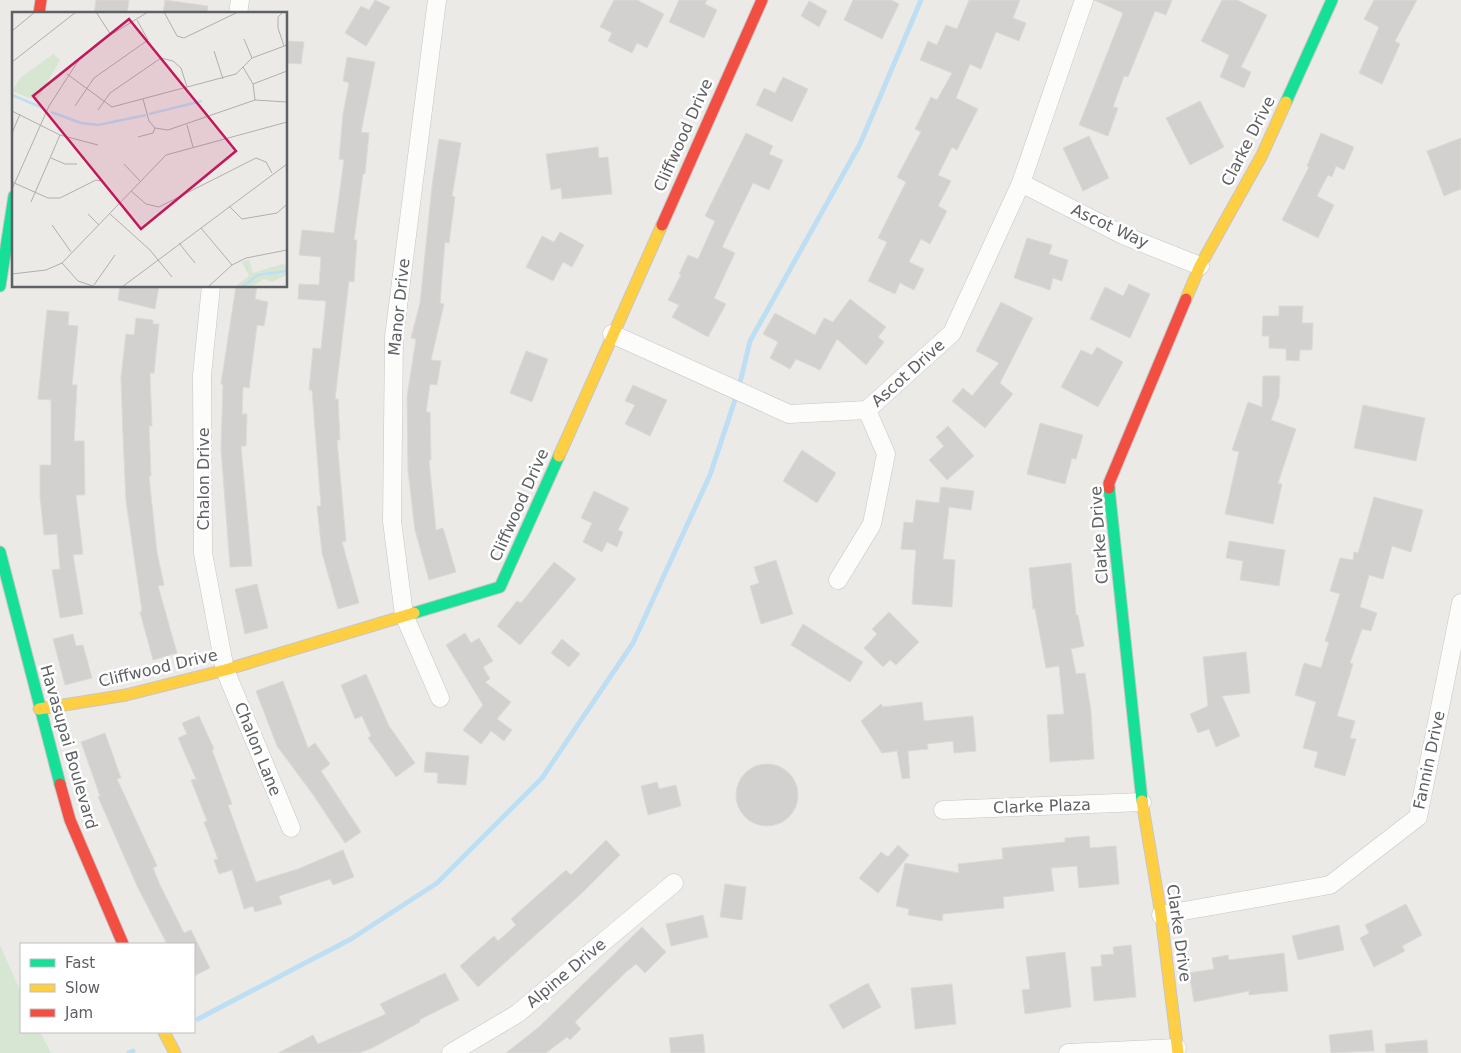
<svg xmlns="http://www.w3.org/2000/svg" width="1461" height="1053" viewBox="0 0 1461 1053" font-family="'DejaVu Sans',sans-serif">
<rect width="100%" height="100%" fill="#eceae7"/>
<path fill="#d7e6d3" d="M0,945L21,993V1032H40L51,1053H0Z"/>
<g fill="none" stroke-linecap="round" stroke-linejoin="round">
<g stroke="#bedff3" stroke-width="5">
<path d="M198,1019L351,939L437,883L542,778L633,643L710,475L738,391L750,341L860,144L921,0"/>
<path d="M129,1053L133,1051"/>
</g>
</g>
<g fill="#d3d1d0" stroke="#dbdad6">
<path d="M96,0H129L127,14H94Z"/>
<path d="M165,0L208,6L207,14H163Z"/>
<path d="M375,0L390,7L366,46L345,33L361,6L369,10Z"/>
<path d="M614,0H637L664,14L647,48L637,43L632,53L608,41L612,33L600,27Z"/>
<path d="M679,0H707L705,4L717,10L704,38L669,22Z"/>
<path d="M853,0H891L899,4L882,39L844,20Z"/>
<path d="M969,0H1020L1013,18L1026,23L1019,41L996,32L981,69L970,64L956,98L978,109L957,150L952,147L938,175L951,181L938,206L947,211L930,244L921,239L909,262L924,269L914,290L900,283L895,294L868,281L887,242L878,238L906,182L897,177L921,132L915,129L931,97L937,100L952,73L920,60L928,41L937,45L946,25L957,29Z"/>
<path d="M1094,0H1172L1166,15L1155,11L1128,77L1124,76L1113,107L1118,108L1108,136L1079,125L1123,13Z"/>
<path d="M1222,0H1237L1267,15L1241,67L1251,72L1244,88L1220,77L1229,55L1201,41Z"/>
<path d="M1374,0H1417L1395,41L1400,44L1382,84L1359,73L1379,27L1364,19Z"/>
<path d="M809,1L827,11L819,27L801,16Z"/>
<path d="M286,41L304,42L301,64L286,63Z"/>
<path d="M347,57L375,62L361,132L369,133L365,174H363L354,240H357L354,282L349,281L335,399H338L340,440H337L346,541L342,542L359,603L338,609L322,553L317,506H321L312,390H309L313,348L321,349L326,301L298,299L299,284L319,285L321,257L299,255L302,230L334,233L344,160L339,159L343,114L349,83L343,81Z"/>
<path d="M783,77L808,89L792,122L756,105L764,88L775,93Z"/>
<path d="M1200,101L1224,147L1190,165L1166,118Z"/>
<path d="M746,133L773,146L769,154L783,160L769,190L753,183L722,247L735,253L714,298L726,304L708,337L672,317L679,305L668,300L681,275L679,274L688,255L698,259L715,221L705,216Z"/>
<path d="M1321,133L1354,147L1344,170L1336,166L1332,177L1328,175L1317,196L1334,205L1318,238L1282,220L1309,167L1307,166Z"/>
<path d="M1089,136L1109,178L1083,191L1063,148Z"/>
<path d="M1461,138V189L1444,196L1427,151Z"/>
<path d="M439,139L461,143L452,196L455,197L449,243L445,242L440,303L444,304L431,360L441,361L437,385L430,384L426,412H430L431,460H429L436,530L443,528L456,572L429,580L415,530L408,471L407,397L416,339L411,338L420,303L432,186Z"/>
<path d="M598,147L599,158L608,157L612,194L562,199L561,188L551,190L546,154Z"/>
<path d="M560,232L584,245L572,267L563,262L553,281L526,267L542,236L554,242Z"/>
<path d="M1027,238L1052,245L1049,254L1068,260L1062,281L1053,278L1050,290L1014,278Z"/>
<path d="M1129,284L1150,294L1130,338L1090,319L1105,287L1123,296Z"/>
<path d="M120,286H159L155,309L118,300Z"/>
<path d="M236,286H257L255,299L268,302L264,326L257,325L249,388L243,387L242,414H247L246,446H241L252,566L230,567L221,448L223,385L221,384Z"/>
<path d="M850,299L886,327L878,337L884,342L866,365L837,339L820,370L796,359L790,369L770,358L778,342L763,334L775,313L815,335L824,318L833,322Z"/>
<path d="M1001,302L1033,318L1000,383L1013,394L985,428L952,401L963,388L972,396L999,363L976,351Z"/>
<path d="M1279,306H1303L1302,323H1313L1312,350H1300L1299,361L1286,360V349L1269,348V336H1262L1263,316H1279Z"/>
<path d="M47,310L69,312L68,325L78,326L72,385H77L74,441H84L85,495H76L83,554L73,555L83,614L60,618L52,570L60,569L57,534L44,535L40,497V465H51V400L38,399Z"/>
<path d="M136,318L153,320V324H159L154,373H150L152,426H149L151,476H149L157,552L164,585L158,586L177,653L153,660L140,612L142,611L126,501L123,436L121,377L126,334L134,335Z"/>
<path d="M1097,347L1123,362L1098,407L1061,387L1081,350L1092,355Z"/>
<path d="M526,351L548,359L532,402L510,393Z"/>
<path d="M1263,376H1280L1279,397L1271,420L1296,429L1278,483L1282,484L1273,524L1225,514L1239,452L1232,450L1248,402L1262,407Z"/>
<path d="M633,385L667,400L650,436L625,424L635,405L625,401Z"/>
<path d="M1363,405L1425,418L1416,461L1354,448Z"/>
<path d="M1040,423L1083,435L1076,459L1072,458L1065,484L1027,474Z"/>
<path d="M948,426L974,456L947,480L929,460L944,446L936,437Z"/>
<path d="M802,450L836,473L817,503L783,481Z"/>
<path d="M941,487L974,491L971,510L949,507L943,559L955,560L952,607L912,604L916,550L901,549L904,522L913,523L916,500L939,503Z"/>
<path d="M594,491L629,508L618,530L623,532L617,547L607,542L602,552L583,542L592,523L581,518Z"/>
<path d="M1374,497L1423,510L1411,552L1392,546L1383,579L1369,575L1360,607L1377,613L1371,631L1362,629L1350,663L1353,664L1337,716L1355,721L1350,738L1356,739L1345,776L1314,767L1318,752L1303,748L1316,702L1295,695L1304,663L1321,668L1329,642L1325,641L1340,594L1330,591L1340,558L1353,560L1354,552L1358,553Z"/>
<path d="M1229,541L1285,550L1279,586L1240,580L1243,561L1226,558Z"/>
<path d="M776,560L793,614L761,624L750,586L759,583L754,567Z"/>
<path d="M554,562L576,579L520,645L497,626L517,601L521,603Z"/>
<path d="M1071,563L1076,615H1078L1084,646L1071,649L1076,674L1085,673L1091,712L1094,759L1050,762L1047,715L1064,714L1059,666L1046,668L1035,609H1033L1029,568Z"/>
<path d="M257,584L268,628L245,634L235,589Z"/>
<path d="M889,612L919,642L896,665L890,660L883,667L864,648L877,634L872,629Z"/>
<path d="M803,624L863,662L850,682L791,645Z"/>
<path d="M465,633L471,643L479,638L493,661L483,667L490,679L485,682L511,702L497,719L512,730L504,741L491,731L481,744L463,730L483,705L446,645Z"/>
<path d="M73,634L76,646L83,645L92,678L65,685L53,639Z"/>
<path d="M562,639L580,654L569,667L551,653Z"/>
<path d="M1246,652L1250,693L1222,696L1240,736L1216,747L1209,729L1198,733L1190,714L1208,706L1203,657Z"/>
<path d="M366,674L389,726L415,763L396,777L368,738L371,736L362,716L355,719L341,685Z"/>
<path d="M283,681L308,748L315,743L330,764L321,771L361,832L345,843L314,796L277,746L256,691Z"/>
<path d="M922,702L924,721L973,716L976,751L954,753L953,741L927,744L928,749L908,751L910,778L902,779L897,751L882,753L861,721L881,704L883,707Z"/>
<path d="M199,716L214,749L212,750L232,804L228,805L256,882L298,869L343,850L354,877L333,885L330,879L279,896L282,904L255,912L253,906L244,909L232,870L219,874L214,860L218,859L204,822L207,821L191,780L196,779L178,738L187,734L182,723Z"/>
<path d="M105,733L121,778L117,779L157,866L153,868L160,885L184,933L191,930L210,968L194,976V944H162L166,942L138,888L98,797L100,796L81,742Z"/>
<path d="M426,752L469,756L466,785L437,783L438,773L424,772Z"/>
<circle cx="767" cy="795" r="31"/>
<path d="M657,782L659,789L676,785L681,806L648,815L641,786Z"/>
<path d="M1089,836L1090,848L1116,846L1119,884L1079,888L1077,866L1051,868L1054,891L1003,897L1004,908L943,914L942,921L908,915L909,909L896,906L905,863L959,873L958,864L1003,859L1002,848L1065,842V838Z"/>
<path d="M606,840L620,855L582,893L478,987L460,966L494,936L498,941L516,925L511,919L566,870L571,875Z"/>
<path d="M898,845L909,855L878,893L859,878L881,852L888,857Z"/>
<path d="M725,884L746,887L742,920L720,917Z"/>
<path d="M1406,904L1422,935L1402,946L1405,951L1374,967L1360,938L1369,933L1365,925Z"/>
<path d="M703,915L708,937L671,946L666,924Z"/>
<path d="M1339,925L1344,950L1298,960L1292,936Z"/>
<path d="M642,927L666,952L645,973L636,964L626,972L575,1022L581,1029L570,1040L567,1037L546,1053H506L540,1026Z"/>
<path d="M1131,945L1136,997L1094,1001L1091,967L1102,966L1101,955L1114,954L1113,947Z"/>
<path d="M1065,952L1071,1007L1025,1014L1022,990L1030,989L1026,957Z"/>
<path d="M1284,953L1288,991L1249,995V991L1194,1002L1189,973L1214,969L1212,958L1228,955L1229,960Z"/>
<path d="M445,973L459,1000L419,1020L420,1022L372,1048L359,1053H278L313,1035L318,1044L386,1014L380,1004Z"/>
<path d="M868,983L881,1007L843,1029L829,1005Z"/>
<path d="M952,984L956,1024L915,1029L911,988Z"/>
<path d="M1372,1030L1374,1051L1331,1053L1329,1035Z"/>
<path d="M703,1034L705,1053H671L669,1038Z"/>
<path d="M1427,1040L1428,1053H1386L1385,1044Z"/>
</g>
<g fill="none" stroke-linecap="round" stroke-linejoin="round">
<g stroke="#c6c6c7" stroke-width="19">
<g id="street">
<path d="M437,0L394,337L392,521L404,615L440,698"/>
<path d="M238,14L240,0"/>
<path d="M1021,183L1125,236L1200,266"/>
<path d="M211,286L202,375L203,553L225,670L291,828"/>
<path d="M612,334L789,414L867,410L952,333L1021,183L1084,0"/>
<path d="M838,580L872,524L886,454L867,410"/>
<path d="M943,810L1142,802"/>
<path d="M1161,915L1330,885L1418,817L1461,603"/>
<path d="M451,1053L517,1014L674,883"/>
<path d="M1068,1053L1177,1048"/>
</g>
</g>
<g stroke="#c6c6c6" stroke-width="13">
<g id="fast">
<path d="M1286,102L1332,0"/>
<path d="M0,286L14,196"/>
<path d="M1109,488L1142,801"/>
<path d="M0,552L60,784"/>
<path d="M414,613L500,587L559,456"/>
</g>
</g>
<g stroke="#c6c6c6" stroke-width="13">
<g id="slow">
<path d="M1186,299L1200,266L1262,155L1286,102"/>
<path d="M559,456L662,225"/>
<path d="M39,709L126,695L225,670L414,613"/>
<path d="M1142,801L1161,915L1178,1053"/>
<path d="M164,1032L175,1053"/>
</g>
</g>
<g stroke="#c6c6c6" stroke-width="13">
<g id="jam">
<path d="M39,14L41,0"/>
<path d="M662,225L762,0"/>
<path d="M1109,488V483L1186,299"/>
<path d="M60,784L70,820L123,944"/>
</g>
</g>
<use href="#street" stroke="#fcfcfb" stroke-width="18"/>
<use href="#fast" stroke="#16e098" stroke-width="11"/>
<use href="#slow" stroke="#ffcf43" stroke-width="11"/>
<use href="#jam" stroke="#f24e42" stroke-width="11"/>
</g>
<g text-anchor="middle" dominant-baseline="central" stroke-width="5" stroke-linejoin="round" paint-order="stroke">
<g font-size="16" fill="#5d6064" stroke="#fff">
<text transform="translate(683 135) rotate(-66)">Cliffwood Drive</text>
<text transform="translate(1248 141) rotate(-63)">Clarke Drive</text>
<text transform="translate(1110 226) rotate(25)">Ascot Way</text>
<text transform="translate(399 307) rotate(-84)">Manor Drive</text>
<text transform="translate(908 373) rotate(-42)">Ascot Drive</text>
<text transform="translate(203 479) rotate(-90)">Chalon Drive</text>
<text transform="translate(519 505) rotate(-66)">Cliffwood Drive</text>
<text transform="translate(1099 535) rotate(-94)">Clarke Drive</text>
<text transform="translate(158 668) rotate(-13)">Cliffwood Drive</text>
<text transform="translate(69 747) rotate(74)">Havasupai Boulevard</text>
<text transform="translate(258 749) rotate(68)">Chalon Lane</text>
<text transform="translate(1429 760) rotate(-78)">Fannin Drive</text>
<text transform="translate(1042 806) rotate(-2)">Clarke Plaza</text>
<text transform="translate(1179 933) rotate(82)">Clarke Drive</text>
<text transform="translate(566 973) rotate(-40)">Alpine Drive</text>
</g>
</g>
<g transform="translate(12 12)">
<rect width="275" height="275" fill="#eceae7"/>
<path d="M41,42L48,48L25,89L0,79L9,65ZM237,247L241,261L270,252L275,254V263L260,270L252,267L239,275H222L237,264L230,250Z" fill="#d7e6d3"/>
<path fill="none" stroke="#bedff3" stroke-width="2.5" d="M0,83L31,96M39,100L69,111L86,113L134,103M137,102L190,89M230,275L246,263L275,259"/>
<path fill="none" stroke="#afafaf" stroke-width="1" d="M84,0L99,23M152,0L165,24L172,26L226,0M271,0L266,5V16L272,34M0,19L23,0M232,27L240,46M202,39L211,67M0,50L64,0M231,55L241,72L243,88M55,62L100,95L224,62L240,46L275,33M241,72L275,59M131,87L137,109L143,116L156,118L243,88L275,90M63,94L82,66L136,28L125,8M86,98L98,81L149,46L161,49L169,56L175,75M0,99L48,123L86,133M175,113L181,135M0,121L8,102M126,125L141,121L143,116M39,146L53,152H65M112,152L128,169M0,170L36,186H48L84,168L89,169L108,191M0,177L37,94L68,46L87,30L136,0M119,179L134,192L147,195L244,146L254,150L260,161M19,190L48,123M217,194L230,207L265,201L275,192M76,202L87,213M98,202L138,238L160,265M40,213L59,240M189,216L220,253M167,231L183,251M50,251L66,269L84,275M0,262L34,258L50,251L154,143L275,110M82,273L103,243M110,275L275,152M196,275L220,253L234,246L275,238"/>
<path fill="#c2185b" fill-opacity="0.15" stroke="#c2185b" stroke-width="2.5" d="M117,7L224,139L129,217L21,84Z"/>
<rect width="275" height="275" fill="none" stroke="#5d6064" stroke-width="2.5"/>
</g>
<rect x="20" y="943" width="175" height="90" fill="#ffffff" stroke="#bebfc1"/>
<rect x="30" y="959" width="25" height="8" fill="#16e098" stroke="#bebfc1"/>
<text x="65" y="968" font-size="15" fill="#5d6064">Fast</text>
<rect x="30" y="984" width="25" height="8" fill="#ffcf43" stroke="#bebfc1"/>
<text x="65" y="993" font-size="15" fill="#5d6064">Slow</text>
<rect x="30" y="1009" width="25" height="8" fill="#f24e42" stroke="#bebfc1"/>
<text x="65" y="1018" font-size="15" fill="#5d6064">Jam</text>
</svg>
